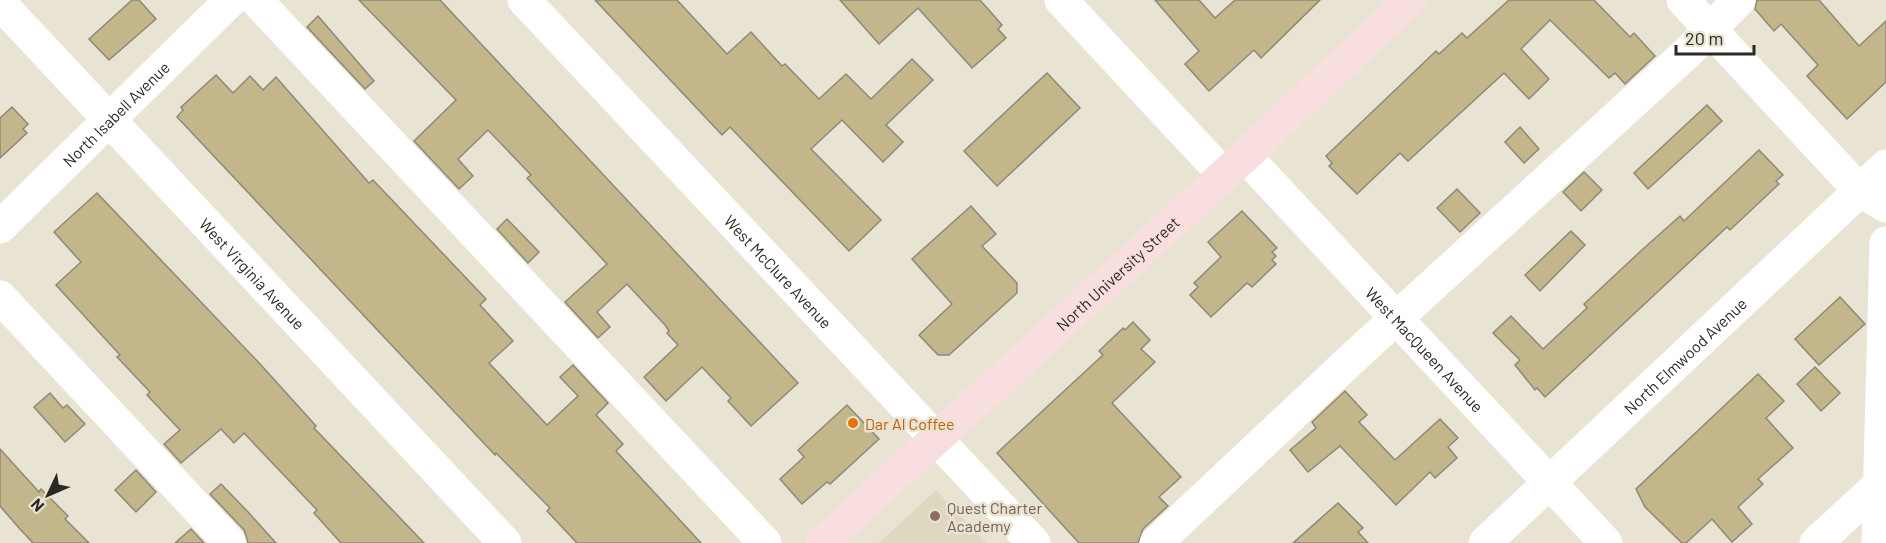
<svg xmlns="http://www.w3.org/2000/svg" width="1886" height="543" viewBox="0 0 1886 543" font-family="Barlow,sans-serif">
<rect width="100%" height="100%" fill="#e8e3d2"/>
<path fill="#dfd8c0" d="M936,490L986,543H879Z"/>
<g fill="#c2b68a" stroke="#8d8979" stroke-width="1.5">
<path d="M132,0H139L156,19L109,60L89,39Z"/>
<path d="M359,0H440L798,383L751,426L728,401L731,398L702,367L666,401L644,377L678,345L667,333L669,331L665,325L627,284L597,312L610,327L598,338L565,302L607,264L527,178L531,175L488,130L458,159L473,176L459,189L414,141L456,100Z"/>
<path d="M595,0H677L727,54L751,32L782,66L785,64L819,99L846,74L871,99L912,59L933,80L886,125L903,142L883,162L842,120L811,149L881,220L849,251L730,127L722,135Z"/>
<path d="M840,0H980L1002,25L998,29L1006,38L972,68L918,8L879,44Z"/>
<path d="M1155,0H1199L1215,18L1235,0H1320L1261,58L1254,50L1209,91L1185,64L1199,51Z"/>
<path d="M1509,0H1594L1630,37L1634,33L1655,56L1625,84L1615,73L1609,78L1550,20L1521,49L1549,79L1529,99L1504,73L1408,161L1400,153L1357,194L1329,166L1332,163L1326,156L1436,51L1439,54L1462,33L1467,38Z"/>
<path d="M1757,0H1819L1859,46L1886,21V82L1847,119L1807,76L1818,65L1781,24L1774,31L1755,9Z"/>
<path d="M318,16L374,81L365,89L307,27Z"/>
<path d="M1047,73L1080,108L997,186L964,151Z"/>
<path d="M216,75L233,93L250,76L263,90L276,77L369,183L373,180L486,299L480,305L513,341L489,363L547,425L578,396L560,377L573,365L608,403L596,415L623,444L616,451L701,543H577L547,511L550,508L496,453L495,455L177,117L183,110L181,107Z"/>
<path d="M1707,105L1722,121L1648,189L1634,173Z"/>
<path d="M12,107L28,124L23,129L27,133L0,158V118Z"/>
<path d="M1520,127L1539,149L1524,163L1505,142Z"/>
<path d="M1759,150L1783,175L1776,181L1779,184L1730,230L1727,227L1545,397L1537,388L1535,390L1515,365L1520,360L1493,333L1511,316L1543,349L1587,308L1584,304L1643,249L1680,216L1684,221Z"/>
<path d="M1584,172L1602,190L1581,211L1563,192Z"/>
<path d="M1457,189L1480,213L1460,232L1437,208Z"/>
<path d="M97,193L261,365L316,426L314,428L424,543H341L314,513L317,510L244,433L234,443L221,429L181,463L164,444L180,430L147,395L150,392L117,357L120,355L56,285L81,262L54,232Z"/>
<path d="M971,206L996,234L982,246L1017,283V293L949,355H938L919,335L952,304L912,259Z"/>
<path d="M1242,211L1277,248L1272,252L1276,256L1272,260L1276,264L1252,287L1247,283L1211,317L1190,295L1198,287L1194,283L1221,257L1208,242Z"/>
<path d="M507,219L539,252L528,263L497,229Z"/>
<path d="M1571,231L1585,245L1540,291L1525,275Z"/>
<path d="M1840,297L1865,324L1819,365L1795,339Z"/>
<path d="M1133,322L1150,340L1141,349L1155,362L1112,403L1181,477L1159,497L1168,506L1143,529L1138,543H1079L997,453L1103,355L1099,351L1123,328L1125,330Z"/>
<path d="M1815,367L1840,393L1821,411L1797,384Z"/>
<path d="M1758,374L1784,401L1766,418L1793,448L1758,479L1763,484L1738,507L1752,524L1732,542L1712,519L1686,543H1682L1645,507L1636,489Z"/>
<path d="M1345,391L1367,415L1359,422L1395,460L1440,419L1458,438L1448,447L1457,458L1435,478L1430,472L1396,505L1340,446L1308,472L1290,450L1316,428L1312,422Z"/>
<path d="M50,393L63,408L67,405L85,424L65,442L34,407Z"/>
<path d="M847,405L879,439L830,484L827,482L802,504L780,479L804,457L798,450Z"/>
<path d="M0,449L39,492L41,489L68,516L65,519L89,543H33L19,528L0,506Z"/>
<path d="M136,470L156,492L136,512L115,490Z"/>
<path d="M221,484L249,513L276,543H248L244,530L210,494Z"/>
<path d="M1338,503L1363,528L1358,532L1368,543H1293Z"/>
<path d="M191,529L204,543H175Z"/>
</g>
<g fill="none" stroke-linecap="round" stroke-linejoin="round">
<g stroke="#fff" stroke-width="33">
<path d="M256,0L765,543"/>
<path id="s1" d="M524,0L1034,543"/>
<path d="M1061,0L1223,174"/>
<path d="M1683,0L1859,190L1886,206"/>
<path id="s2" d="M0,3L505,543"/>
<path id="s3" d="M1245,156L1606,543"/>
<path id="s4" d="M0,227L231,0"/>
<path d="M0,297L230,543"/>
<path d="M1156,543L1356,355L1688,52L1739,0"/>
<path id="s5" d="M1485,543L1886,166"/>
<path d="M1816,543L1879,485"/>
<path d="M1878,543L1886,243"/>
</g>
<path stroke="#f9dee0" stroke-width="33" id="s6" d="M822,543L1245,156L1410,0"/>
</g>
<circle fill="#e8710a" stroke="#e8e3d2" stroke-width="2" cx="853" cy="423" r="6"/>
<circle fill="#8d6e63" stroke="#e8e3d2" stroke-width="2" cx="935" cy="516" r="6"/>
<g text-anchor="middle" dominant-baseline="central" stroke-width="5" stroke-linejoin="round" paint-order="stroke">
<g font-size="16" fill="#2b2923" stroke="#e8e3d2">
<text stroke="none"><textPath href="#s4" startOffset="162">North Isabell Avenue</textPath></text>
<text stroke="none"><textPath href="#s1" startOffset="372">West McClure Avenue</textPath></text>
<text stroke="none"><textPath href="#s6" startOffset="400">North University Street</textPath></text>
<text stroke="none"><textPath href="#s2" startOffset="370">West Virginia Avenue</textPath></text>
<text stroke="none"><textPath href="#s3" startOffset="264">West MacQueen Avenue</textPath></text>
<text stroke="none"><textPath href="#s5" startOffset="274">North Elmwood Avenue</textPath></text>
</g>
<g font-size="16" fill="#c56008" stroke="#e8e3d2" text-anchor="start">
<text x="865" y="423">Dar Al Coffee</text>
</g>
<g font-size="16" fill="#785e54" stroke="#e8e3d2" text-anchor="start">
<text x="947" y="507">Quest Charter<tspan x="947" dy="18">Academy</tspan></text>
</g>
</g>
<g transform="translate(48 495) rotate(226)" stroke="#e8e3d2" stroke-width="4.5" paint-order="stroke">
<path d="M0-4.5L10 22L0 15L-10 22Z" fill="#2b2923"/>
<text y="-9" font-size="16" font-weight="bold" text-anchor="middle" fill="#2b2923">N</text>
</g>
<path d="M1676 45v9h78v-9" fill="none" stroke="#2b2923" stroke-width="3"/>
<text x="1685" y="45" font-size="18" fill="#2b2923" stroke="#e8e3d2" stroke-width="4.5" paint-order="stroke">20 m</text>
</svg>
